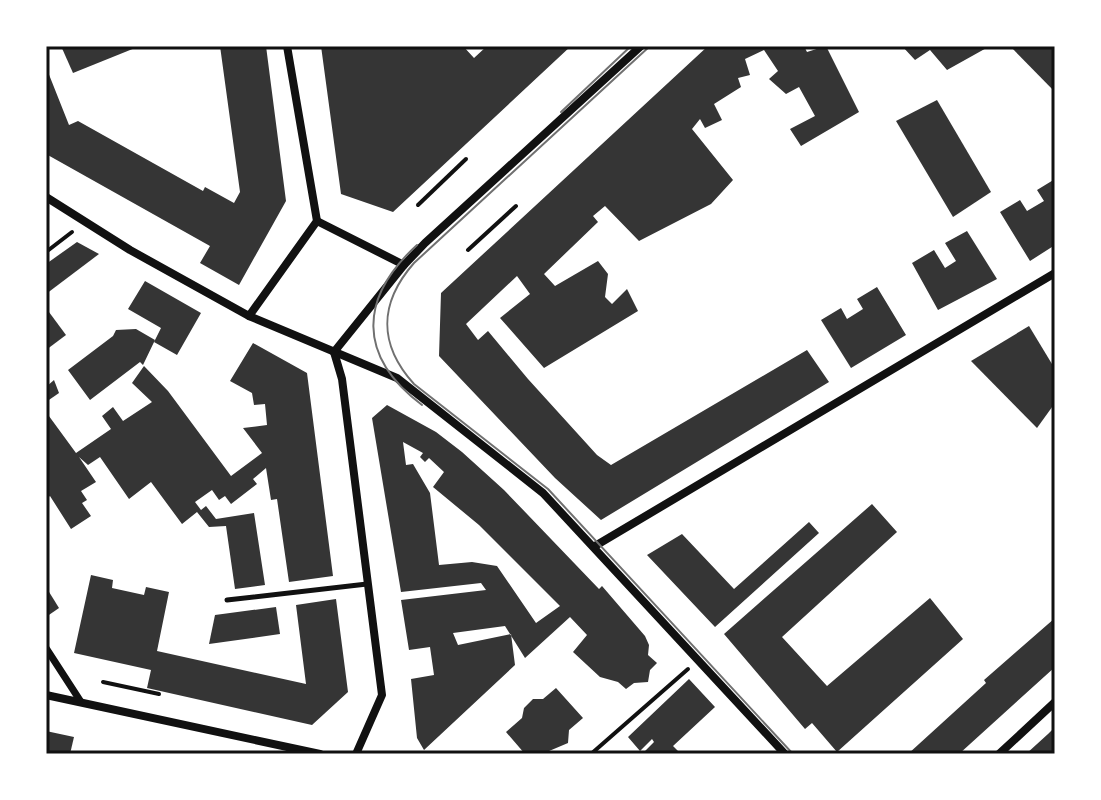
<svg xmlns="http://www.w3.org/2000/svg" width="1101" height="800" viewBox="0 0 1101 800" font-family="Karla,sans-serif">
<rect width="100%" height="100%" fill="#fff"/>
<g fill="#353535" fill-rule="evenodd">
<path d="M61,46H140L73,73Z"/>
<path d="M220,46H266L286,201L239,285L200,263L210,246L46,154V67L69,125L78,121L203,191L205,187L234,203L240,192Z"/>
<path d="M321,46H463L474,58L487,46H571L393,212L341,194Z"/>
<path d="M708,46H804L807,52L826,46L859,112L801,146L790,129L815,116L799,87L786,94L769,79L778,71L764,50L745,59L750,75L738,78L741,87L714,104L722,120L705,128L700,119L692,129L733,180L711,204L639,241L605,206L593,216L598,222L544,274L555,286L598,261L608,274L605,297L612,304L627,289L638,311L544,368L500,318L530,294L517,276L466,324L478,340L488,331L528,379L597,455L611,465L807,350L829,382L601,520L555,478L439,356L441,293Z"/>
<path d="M902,46H990L947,70L930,50L915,60Z"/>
<path d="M1010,46H1055V92Z"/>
<path d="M937,100L991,192L953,217L896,121Z"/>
<path d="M1055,179V245L1030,261L1000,212L1020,200L1027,211L1044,201L1037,190Z"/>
<path d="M967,231L997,279L938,310L912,263L934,250L945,268L956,261L945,243Z"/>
<path d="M77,242L99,254L46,294V264Z"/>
<path d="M145,281L201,313L177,355L154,342L161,328L128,309Z"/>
<path d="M877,287L906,335L851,368L821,320L841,308L847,319L863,309L857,299Z"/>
<path d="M46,308L66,335L46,350Z"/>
<path d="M1029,326L1055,369V403L1037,428L971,361Z"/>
<path d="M136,329L155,340L143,365L140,362L90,400L68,370L113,336L116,330Z"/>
<path d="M253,343L307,373L333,576L289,582L277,499L271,500L266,468L253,479L257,484L231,504L225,496L219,500L212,490L195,502L201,510L206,506L216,519L254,513L265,585L235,589L226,526L209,527L197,512L182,524L151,482L129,499L100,457L88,465L79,457L96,482L81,491L87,500L82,503L91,516L71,529L50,496L46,499V412L76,453L111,429L102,416L113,407L123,421L152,402L132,383L144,366L168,391L231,476L262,453L243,428L267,425L265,404L254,405L252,393L230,381Z"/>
<path d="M54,380L59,393L46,402V387Z"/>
<path d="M387,405L436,432L462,452L504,490L599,589L602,586L645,636L649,645L648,655L657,663L650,670L648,682L634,683L626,689L618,682L600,677L573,652L587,635L570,617L525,658L505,626L453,633L458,645L511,634L515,665L424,750L417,738L411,679L434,675L430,647L409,650L401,600L486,590L481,583L401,592L372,418ZM403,442L423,453L420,457L425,462L429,458L444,472L433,487L479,525L560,606L536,623L497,566L472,562L439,565L430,493L413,464L406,465Z"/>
<path d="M872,504L897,532L782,637L827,686L930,598L963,639L837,752L812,723L805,729L724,634Z"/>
<path d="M809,522L819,533L715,627L647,555L682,534L734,589Z"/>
<path d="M91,575L113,580L112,588L144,595L146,587L169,592L157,651L306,684L296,605L336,599L348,692L312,725L147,688L151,670L74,653Z"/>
<path d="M46,587L59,608L46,617Z"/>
<path d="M276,607L280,634L209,644L215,615Z"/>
<path d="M1055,618V667L959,754H908L986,683L984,680Z"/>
<path d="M689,679L715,707L673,746L681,754H642L654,742L652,739L640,751L628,737Z"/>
<path d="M556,688L583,718L569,730L568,743L542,754H525L506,732L522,718L524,708L533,699H543Z"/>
<path d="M1055,727V754H1026L1048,734Z"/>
<path d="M46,731L74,737L70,754H46Z"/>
</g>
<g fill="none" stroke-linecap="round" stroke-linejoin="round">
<g stroke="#111" stroke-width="4">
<path d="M418,205L466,159"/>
<path d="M468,250L516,206"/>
<path d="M46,252L72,232"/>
<path d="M103,682L159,694"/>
<path d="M591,754L688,669"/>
</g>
<path stroke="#111" stroke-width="5" d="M227,600L367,584"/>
<path stroke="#111" stroke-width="7" d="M46,648L81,702"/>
<g stroke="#111" stroke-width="8">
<path d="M46,197L130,250L249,316L397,378L543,493L785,754"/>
<path d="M317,221L404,265"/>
<path d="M249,316L317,221L287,46"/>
<path d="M334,352L404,265L425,243L641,46"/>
<path d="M334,352L342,379L382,695L356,754"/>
<path d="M595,546L1055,273"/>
<path d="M46,695L320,754"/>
<path d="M999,754L1055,702"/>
</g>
<g stroke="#707070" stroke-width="2">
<path d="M650,46L414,263C379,303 378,344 414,384L548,489L793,754"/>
<path d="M561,112L631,46"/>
<path d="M417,245C359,298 357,356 422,405"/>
</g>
</g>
<rect width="1101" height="800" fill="none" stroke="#ffffff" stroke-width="96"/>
<rect x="48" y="48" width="1005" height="704" fill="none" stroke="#111" stroke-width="3"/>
</svg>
